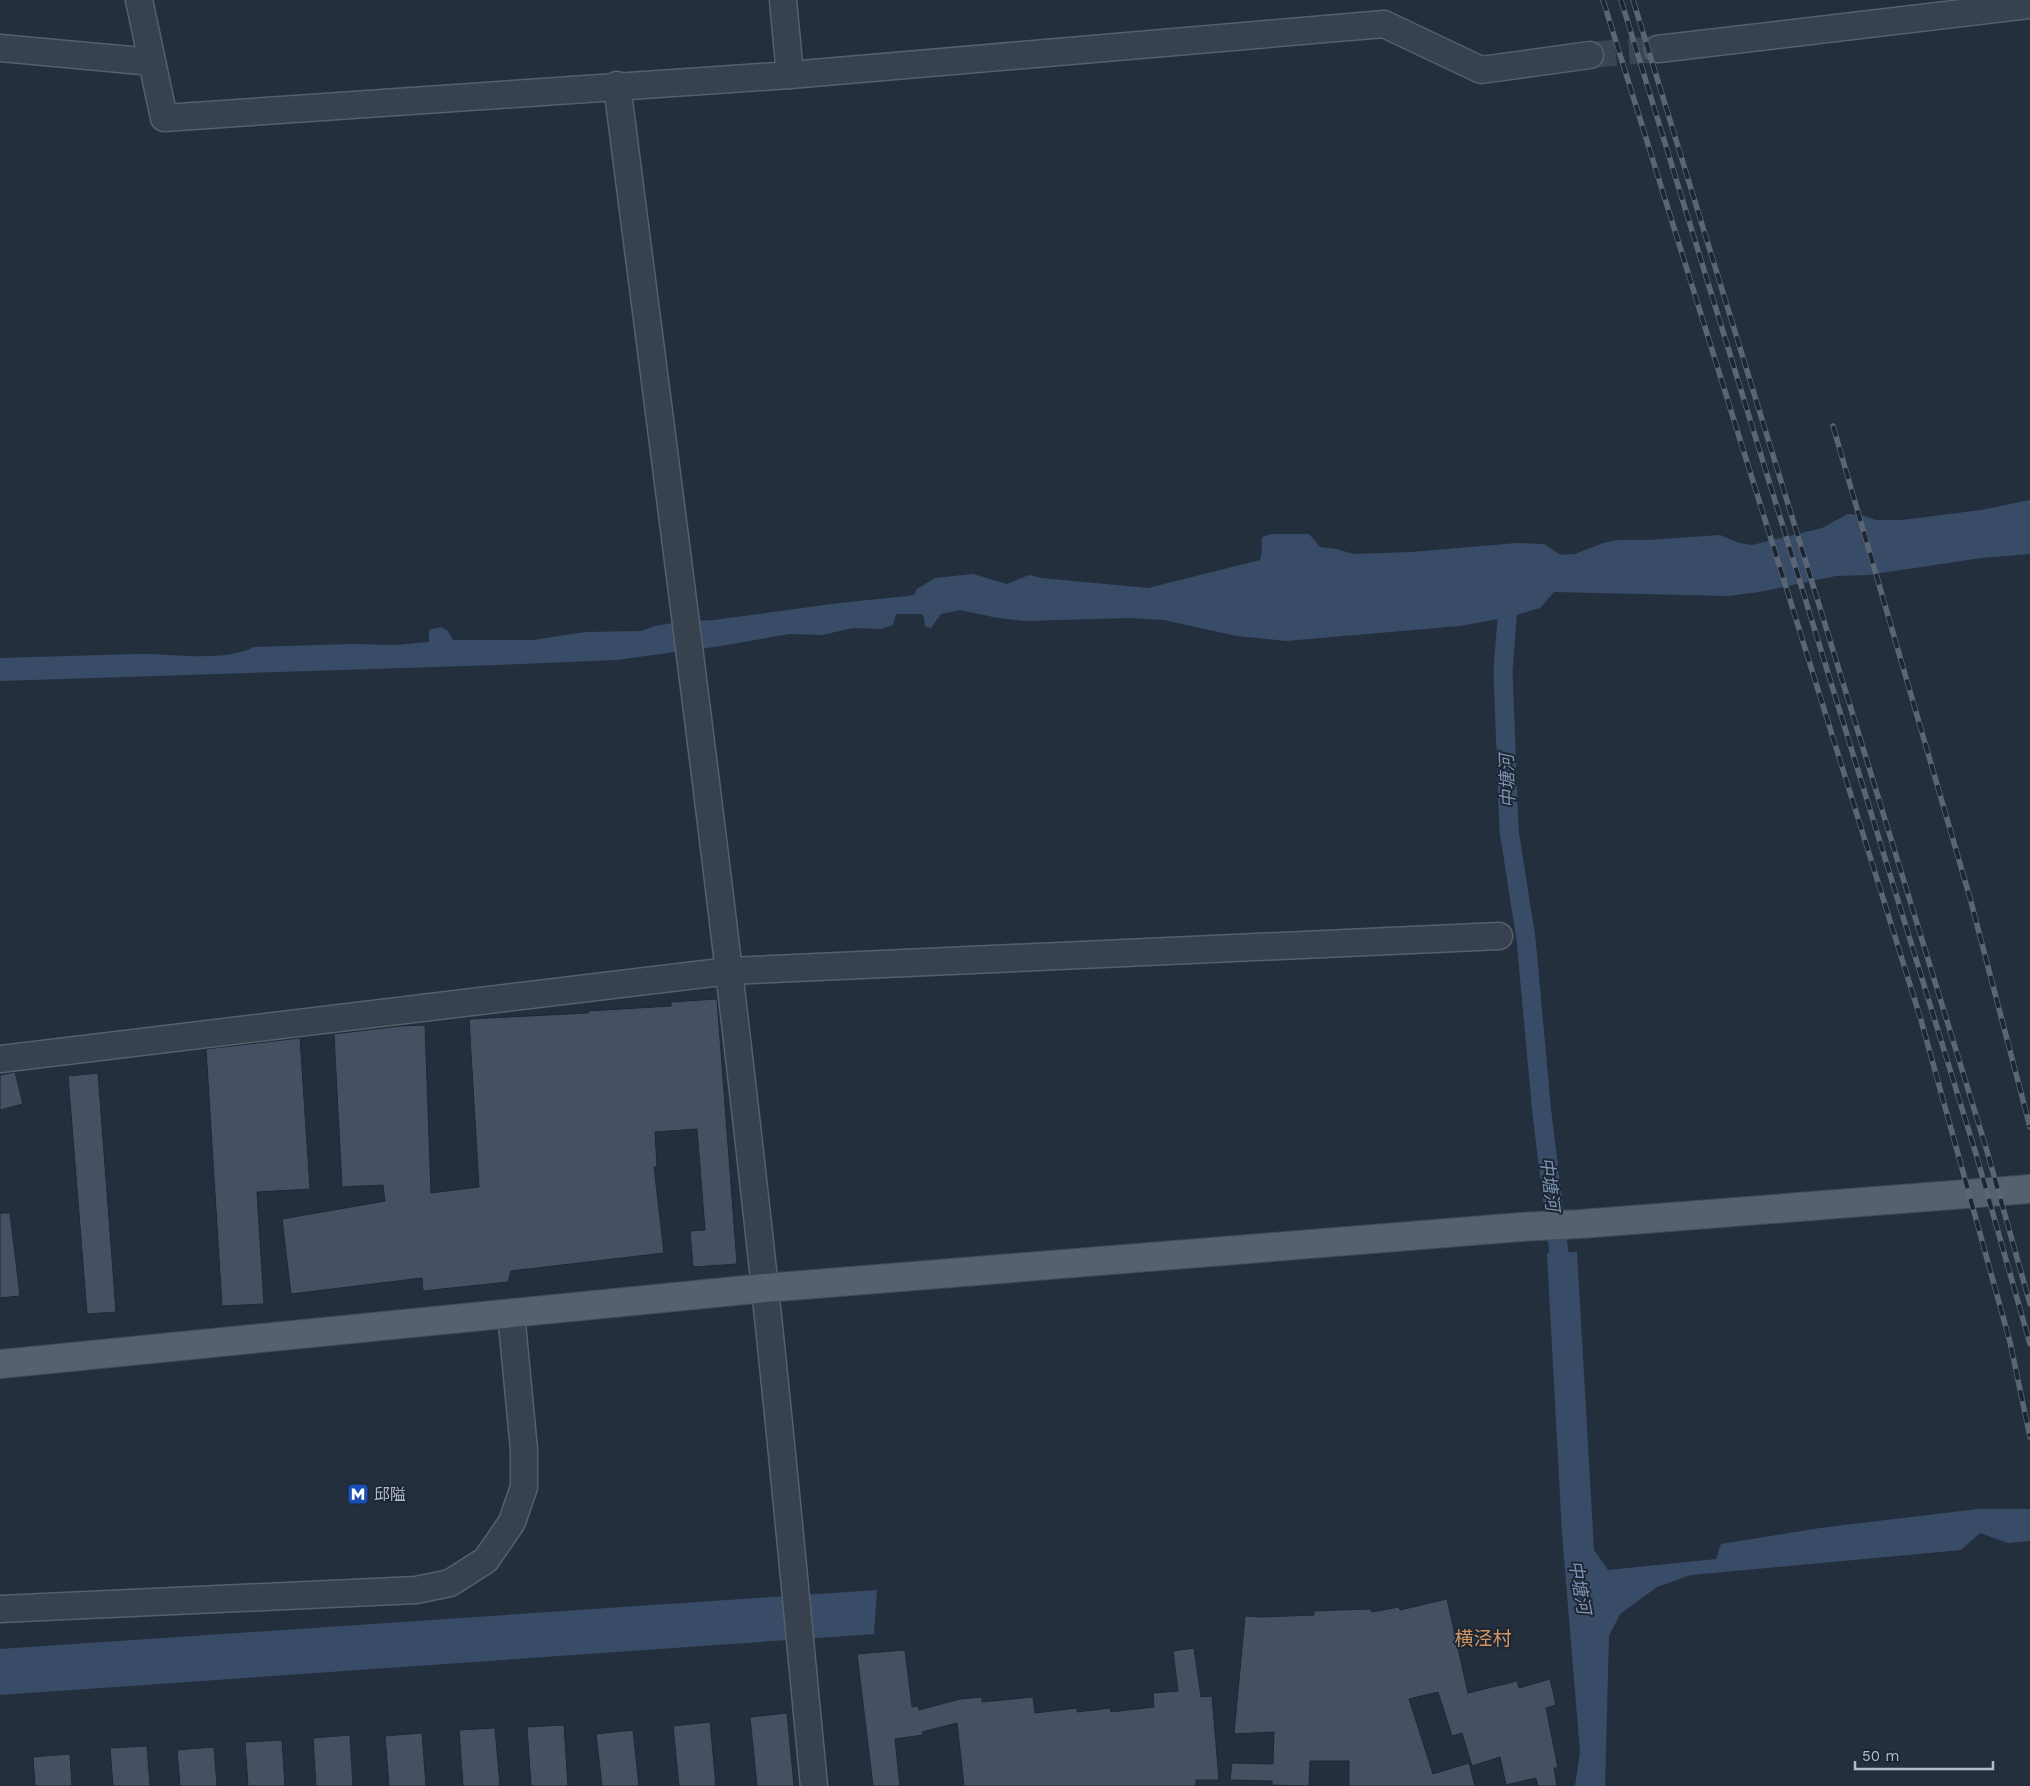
<svg xmlns="http://www.w3.org/2000/svg" width="2030" height="1786" viewBox="0 0 2030 1786" font-family="'Work Sans','Noto Sans SC',sans-serif">
<rect width="100%" height="100%" fill="#242f3e"/>
<g fill="#394c67">
<path d="M2030,500V554L1981,558L1868,575L1836,576L1759,592L1728,596L1554,592L1540,608L1509,617L1460,626L1286,641L1237,636L1164,620L1130,618L1024,621L998,618L960,610L941,614L931,628L925,626L924,617L921,614H896L893,625L881,629L853,628L822,635L789,634L721,646L616,660L497,665L0,681V658C46,657 91,655 137,654C171,653 223,663 254,647L351,644L396,645L429,642V630L441,627L448,631L453,640H533L585,632L641,631L655,626L678,622L714,620L839,603L908,596L915,594L917,589L935,578L973,574L1007,584L1029,575L1041,578L1148,588L1260,560C1263,552 1261,545 1262,537L1272,534H1309L1320,547L1336,549L1354,554L1411,552L1517,543L1544,544L1561,555L1575,554L1603,543L1617,540H1648L1720,535L1739,543L1752,545L1822,528L1848,514L1861,515L1876,520H1902L1981,510Z"/>
<path d="M1577,1252L1594,1550L1608,1570L1716,1559L1721,1544L1820,1528L1978,1509H2030V1541L2008,1543L1980,1533L1961,1550L1691,1575L1657,1587L1620,1614L1609,1636L1605,1786H1575L1580,1752L1562,1534L1547,1253Z"/>
<path d="M877,1590L874,1634L0,1695V1649Z"/>
</g>
<g fill="none" stroke-linecap="round" stroke-linejoin="round">
<path stroke="#394c67" stroke-width="19" d="M1509,593L1503,671L1509,830L1526,939L1542,1114L1562,1277"/>
</g>
<g fill="#455162" stroke="#1f2835">
<path d="M717,999L737,1264L693,1267L690,1231L705,1230L697,1129L655,1132L657,1167H654L664,1253L511,1271L508,1282L423,1291L422,1278L291,1294L282,1219L385,1201L383,1185L342,1187L334,1034L400,1026L425,1025L431,1193L479,1187L469,1019L588,1013V1011L671,1006V1002Z"/>
<path d="M300,1038L310,1189L257,1192L264,1304L222,1306L206,1049Z"/>
<path d="M15,1072L23,1104L0,1110V1075Z"/>
<path d="M98,1073L116,1312L87,1314L68,1076Z"/>
<path d="M0,1213H10L20,1296L0,1298Z"/>
<path d="M1447,1599L1468,1693L1517,1681L1519,1688L1550,1679L1556,1705L1546,1708L1558,1768H1554L1557,1786H1538L1536,1778L1506,1785L1500,1757L1472,1766L1462,1733L1452,1736L1438,1692L1409,1699L1433,1774L1469,1763L1475,1786H1349V1761H1310L1309,1786L1272,1785V1781L1230,1780L1232,1763L1273,1764L1274,1732L1234,1734L1245,1616L1262,1617L1314,1615V1611L1338,1610L1371,1609L1372,1612L1399,1607L1400,1610Z"/>
<path d="M1194,1648L1201,1697L1212,1696L1219,1780H1196V1786H964L957,1723L922,1732L923,1735L895,1739L900,1786H873L857,1654L905,1650L912,1707L918,1706L919,1710L960,1699L982,1697V1702L1033,1697L1035,1713L1077,1708V1712L1110,1708L1111,1712L1154,1707L1153,1693L1178,1691L1173,1651Z"/>
<path d="M787,1713L794,1786H757L750,1717Z"/>
<path d="M710,1722L716,1786H679L673,1726Z"/>
<path d="M564,1725L568,1786H531L527,1727Z"/>
<path d="M495,1728L500,1786H463L459,1730Z"/>
<path d="M633,1730L639,1786H602L596,1734Z"/>
<path d="M422,1733L426,1786H389L385,1736Z"/>
<path d="M350,1735L353,1786H316L313,1738Z"/>
<path d="M282,1740L285,1786H248L245,1742Z"/>
<path d="M147,1746L150,1786H113L110,1748Z"/>
<path d="M214,1747L217,1786H180L177,1750Z"/>
<path d="M70,1754L72,1786H35L33,1757Z"/>
</g>
<g fill="none" stroke-linecap="round" stroke-linejoin="round">
<path stroke="#3a4453" stroke-width="26" stroke-dasharray="26 13" stroke-linecap="butt" d="M1590,55L1658,49"/>
<g stroke="#565f6c" stroke-width="29">
<g id="minor">
<path d="M139,0L164,118L790,75L783,0"/>
<path d="M0,48L152,62"/>
<path d="M1658,49L2030,5"/>
<path d="M790,75L1384,24L1481,70L1590,55"/>
<path d="M617,85C668,486 722,887 765,1289C783,1455 798,1620 814,1786"/>
<path d="M0,1059L729,971L1499,936"/>
<path d="M0,1609L416,1590L450,1583L486,1560L512,1522L524,1487V1450L511,1313"/>
</g>
</g>
<g stroke="#414a57" stroke-width="30">
<path id="major" d="M0,1364L765,1288L1521,1227L1580,1224L2030,1189"/>
</g>
<use href="#minor" stroke="#38414e" stroke-width="26"/>
<use href="#major" stroke="#56606e" stroke-width="28"/>
<g stroke="#5a6575" stroke-width="5.5">
<g id="rail">
<path d="M1603,0L1921,1020L2010,1342L2030,1437"/>
<path d="M1621,0L1976,1154L2030,1344"/>
<path d="M1633,0L1987,1151L2030,1304"/>
<path d="M1833,426L1970,898L2030,1127"/>
</g>
</g>
<use href="#rail" stroke="#1d2633" stroke-width="4" stroke-dasharray="11" stroke-linecap="butt"/>
</g>
<defs>
<g id="metro-square" transform="scale(1.125)"><rect x="-9" y="-9" width="18" height="18" rx="4" fill="#1a4fb4" stroke="#1d2633"/><path d="M-5.5 5V-5H-3L0 0L3-5H5.5V5H3V-.5L0 4L-3-.5V5Z" fill="#fff"/></g>
</defs>
<g fill-rule="evenodd">
<use href="#metro-square" x="358" y="1494"/>
</g>
<g text-anchor="middle" dominant-baseline="central" stroke-width="4" stroke-linejoin="round" paint-order="stroke">
<g font-size="16" fill="#b4bcc9" stroke="#1d2633" text-anchor="start">
<text x="374" y="1494">邱隘</text>
</g>
<g font-size="18" font-style="italic" fill="#7c92b1" stroke="#1d2633">
<text transform="translate(1507 781) rotate(-92)">中塘河</text>
<text transform="translate(1550 1184) rotate(83)">中塘河</text>
<text transform="translate(1580 1587) rotate(80)">中塘河</text>
</g>
<g font-size="19" fill="#d59563" stroke="#1d2633">
<text x="1483" y="1638">横泾村</text>
</g>
</g>
<path d="M1855 1761v8h138v-8" fill="none" stroke="#b4bcc9" stroke-width="2.5"/>
<text x="1862" y="1761" font-size="15" fill="#b4bcc9" stroke="#1d2633" stroke-width="4" paint-order="stroke">50 m</text>
</svg>
